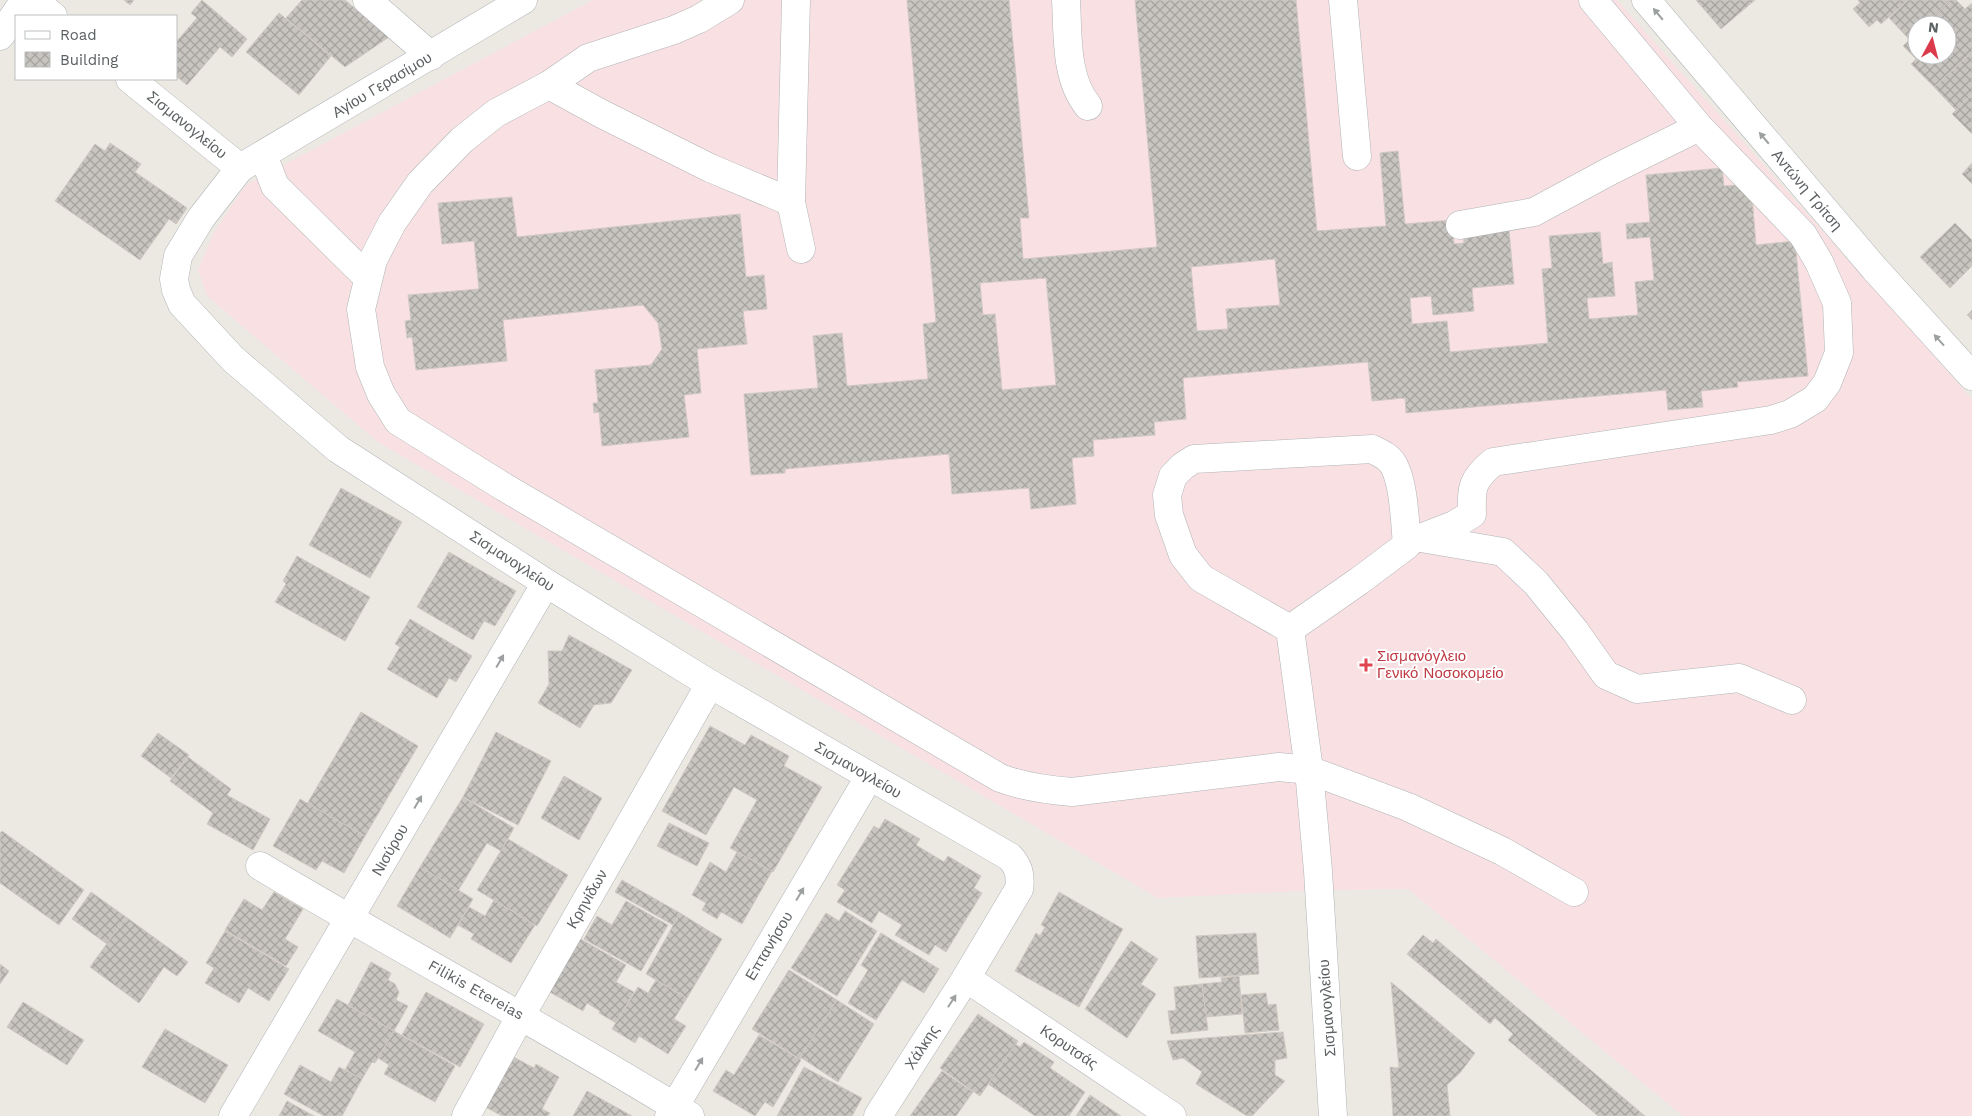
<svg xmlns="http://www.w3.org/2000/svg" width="1972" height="1116" viewBox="0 0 1972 1116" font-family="'Work Sans',sans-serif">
<defs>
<pattern id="building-cross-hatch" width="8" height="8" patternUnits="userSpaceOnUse" patternTransform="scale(1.25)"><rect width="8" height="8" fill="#c8c4c0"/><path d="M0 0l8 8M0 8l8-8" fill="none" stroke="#a5a39f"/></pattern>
</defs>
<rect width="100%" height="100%" fill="#ece9e3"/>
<path fill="#f9e0e2" d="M593,0H1617L1972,399V1116H1683L1408,889L1319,890L1158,898L378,442L207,296L198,270L214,232L246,185Z"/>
<g fill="url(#building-cross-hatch)" stroke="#d1c9c2" fill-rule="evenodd">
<path d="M124,0H134L130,5Z"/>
<path d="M202,0L247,39L232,57L220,47L187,85L176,76V42L197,18L191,13Z"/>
<path d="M302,0H345L389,37L345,67L286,18Z"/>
<path d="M907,0H1009L1029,218H1020L1023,259L1157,247L1135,0H1296L1317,231L1386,226L1380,153L1398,151L1405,224L1452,220L1454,244L1464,243L1463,234L1509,230L1514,284L1472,288L1474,311L1433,315L1431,296L1410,298L1412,324L1447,321L1450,352L1548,343L1542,269L1552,268L1549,236L1600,232L1603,264L1612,262L1615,296L1587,298L1589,319L1638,315L1635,282L1654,280L1650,237L1627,239L1626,224L1650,222L1646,175L1722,168L1724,186L1751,184L1756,245L1795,241L1808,376L1737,382L1738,387L1701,391L1703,407L1668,410L1666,390L1406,413L1405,398L1372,401L1368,362L1183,378L1186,419L1154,422L1155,435L1093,440L1094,456L1072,458L1076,504L1031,509L1029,488L952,494L949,454L785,469V473L751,475L744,394L818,388L813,336L842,333L847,386L928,379L923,324L936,322ZM1275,259L1280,305L1226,309L1228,329L1197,331L1191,267ZM1046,278L1056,385L1002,390L995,314L983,315L980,283Z"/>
<path d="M1696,0H1755L1721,29Z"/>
<path d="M1858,0H1908L1881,24L1877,20L1869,27L1853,9L1860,3Z"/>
<path d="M1908,0H1950L1925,25H1917V33L1910,40L1889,18Z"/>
<path d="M1950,0H1956L1965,9L1972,3V52L1934,87L1911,64L1916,59L1903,46L1917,33V55H1947V25H1925Z"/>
<path d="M279,13L331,56L299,95L246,52Z"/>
<path d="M1972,52V94L1956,110L1934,87Z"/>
<path d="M1972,94V134L1952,114Z"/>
<path d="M110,143L141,164L135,172L187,208L176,224L169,219L140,260L55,201L95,144L105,151Z"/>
<path d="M1972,163V184L1962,174Z"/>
<path d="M512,197L517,237L740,214L746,277L764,275L767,309L743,311L747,344L697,349L701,393L684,395L689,437L602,446L599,412L594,413L593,403H598L595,370L651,365L662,349L658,323L643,305L503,320L507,361L416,370L412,337L407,338L405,321L411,320L408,295L479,289L474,241L442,244L438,203Z"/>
<path d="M1955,223L1972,240V266L1950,288L1920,257Z"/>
<path d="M1972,310V320L1967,315Z"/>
<path d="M341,488L402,522L370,578L309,545Z"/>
<path d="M449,552L516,591L495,626L484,621L473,640L417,607Z"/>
<path d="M297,556L370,597L345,641L275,602L286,584L283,581Z"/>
<path d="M410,619L472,656L456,682L449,678L437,698L387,669L400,647L395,644Z"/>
<path d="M569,635L632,670L611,703L594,705L580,728L538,703L549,684L548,651H562Z"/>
<path d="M361,712L418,746L365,836L307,804Z"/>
<path d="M710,726L745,745L751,735L789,756L784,766L822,787L773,872L730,848L757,800L734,787L706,835L662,811Z"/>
<path d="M496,732L551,761L518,825L463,797Z"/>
<path d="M158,733L189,755L171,778L141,756Z"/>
<path d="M188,757L231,789L227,795L270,819L253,850L207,824L213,813L170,781Z"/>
<path d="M564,776L602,798L579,840L541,818Z"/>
<path d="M463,797L514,828L501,851L487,843L458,891L420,867Z"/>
<path d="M300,799L365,836L344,873L322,861L316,870L273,846Z"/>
<path d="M885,819L920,839L916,845L944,862L948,856L981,876L974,888L982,893L946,952L935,945L929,955L895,935L902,925L879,911L872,923L837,902L845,890L837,885L874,826L879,829Z"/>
<path d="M669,823L709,843L697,866L657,846Z"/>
<path d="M2,831L84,890L59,925L0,883V833Z"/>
<path d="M508,839L568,875L537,926L477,890Z"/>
<path d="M737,852L772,871L742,924L721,912L717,919L702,910L706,903L692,895L710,862L726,872Z"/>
<path d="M420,867L473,899L450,938L397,906Z"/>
<path d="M622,880L680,913L673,925L615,892Z"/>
<path d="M91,892L126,917L107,944L72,919Z"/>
<path d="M274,892L303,909L285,939L298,947L286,966L225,930L244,899L262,910Z"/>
<path d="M1059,892L1123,929L1079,1007L1015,971L1036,933L1040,936L1045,927L1041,925Z"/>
<path d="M494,900L535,925L511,963L471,939L474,934L458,925L469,907L485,916Z"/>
<path d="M626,901L668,925L641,971L584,939L597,916L612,925Z"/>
<path d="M845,911L877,931L837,996L791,968L826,913L839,921Z"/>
<path d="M680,913L722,939L687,998L646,974Z"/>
<path d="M126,917L188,962L177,976L164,967L139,1003L90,967Z"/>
<path d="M225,931L289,969L269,1001L248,988L239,1003L205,983L214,968L206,963Z"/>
<path d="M881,933L939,969L924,993L902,980L876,1020L848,1003L868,970L861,965Z"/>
<path d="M1256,933L1259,974L1199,978L1196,936Z"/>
<path d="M1423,935L1433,943L1436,939L1645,1116H1598L1508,1040L1513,1034L1495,1018L1490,1024L1407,954Z"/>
<path d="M579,938L626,965L616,982L634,992L616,1023L599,1013L600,1011L587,1003L583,1011L548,991Z"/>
<path d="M1131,941L1158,959L1141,984L1156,994L1127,1038L1085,1009Z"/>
<path d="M371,962L391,973L388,980L395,984L399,992L396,1000L408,1006L394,1031L348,1005Z"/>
<path d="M0,964L9,971L0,984Z"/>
<path d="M789,970L837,1000L800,1059L752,1029Z"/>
<path d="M1239,976L1242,1014L1206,1017L1202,984L1222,982L1221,978Z"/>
<path d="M656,980L687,998L674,1019L686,1026L668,1054L639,1036L635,1043L612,1029L638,987L648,993Z"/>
<path d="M1391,982L1475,1053L1460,1073L1447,1085L1450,1116H1393L1390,1067L1399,1068Z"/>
<path d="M1202,984L1208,1030L1171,1034L1168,1011L1176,1010L1174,987Z"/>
<path d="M426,992L484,1024L460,1067L402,1035Z"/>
<path d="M1266,993L1268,1005L1276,1004L1279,1030L1245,1033L1241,995Z"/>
<path d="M337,999L394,1031L375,1063L372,1062L362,1079L345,1070L355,1052L318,1031Z"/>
<path d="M837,1000L874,1024L838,1082L800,1057Z"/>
<path d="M23,1002L84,1040L67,1065L7,1027Z"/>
<path d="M978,1014L1018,1041L980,1096L940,1068Z"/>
<path d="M165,1029L228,1065L205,1103L142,1067Z"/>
<path d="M394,1031L455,1066L435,1102L384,1074L389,1065L378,1058Z"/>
<path d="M1283,1032L1287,1058L1275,1060V1075L1285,1081L1252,1116H1247L1196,1084L1202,1072L1183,1058L1173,1060L1167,1041Z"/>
<path d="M759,1035L801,1060L773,1107L765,1102L755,1116L713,1091L726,1070L734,1075Z"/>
<path d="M1024,1042L1054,1062L1050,1068L1085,1092L1069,1116H1035L988,1084L1015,1044L1020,1047Z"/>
<path d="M508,1054L534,1068L536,1064L559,1077L542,1109L550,1113L548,1116H502L480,1104Z"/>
<path d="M300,1065L331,1082L339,1067L362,1079L342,1116H324L284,1094Z"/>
<path d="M804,1067L862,1098L852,1116H777Z"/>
<path d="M942,1071L973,1092L956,1116H910Z"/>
<path d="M587,1091L632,1116H573Z"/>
<path d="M1090,1095L1121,1116H1076Z"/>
<path d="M287,1101L314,1116H279Z"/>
</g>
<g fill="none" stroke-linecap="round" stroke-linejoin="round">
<g stroke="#b0b4b7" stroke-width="29">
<g id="minor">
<path d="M33,0L53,16"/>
<path d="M367,0L431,56"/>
<path d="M523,0L240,168L201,218L178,256L174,279L176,290L182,304L233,359L338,449L546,583L710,684L1010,857C1019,867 1021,876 1019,889L966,978L878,1116"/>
<path d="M730,0L699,19L674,30L588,58L549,85L496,113L462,140L420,183L392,223L373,260L361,309L370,367L381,394L398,421L504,487L1000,778C1024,787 1046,790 1072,792L1279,767L1309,770L1408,807L1502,851L1574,892"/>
<path d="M796,0L791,202L801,249"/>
<path d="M1066,0C1068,35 1065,78 1088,106"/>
<path d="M1343,0L1357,156"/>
<path d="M1646,0L1874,268L1972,376"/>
<path d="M0,36L25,0"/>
<path d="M130,79L240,168"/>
<path d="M549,85L602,114L710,168L791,202"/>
<path d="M263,155L275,186L368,278"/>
<path d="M1460,225L1534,212L1610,171L1699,127"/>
<path d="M1423,537L1454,525L1472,514C1471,487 1472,480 1493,462L1771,420L1790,414L1815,399L1827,383L1839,353L1837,303L1819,262L1803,235L1699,127L1593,0"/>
<path d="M1421,538L1503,552L1536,583L1575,631L1606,675L1637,689L1739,678L1792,700"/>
<path d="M1290,629L1201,578L1183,555L1169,515L1167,495L1173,476L1183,466L1194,459L1372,449C1380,453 1388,456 1393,464C1404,482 1405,523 1407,545L1359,581L1290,629L1309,770L1318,871L1333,1116"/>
<path d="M260,866C402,951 549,1029 690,1116"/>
<path d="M966,978L1172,1116"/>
<path d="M233,1116L546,583"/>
<path d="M466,1116L521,1015L710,684"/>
<path d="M669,1116L869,777"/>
</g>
</g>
<use href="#minor" stroke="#fff" stroke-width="28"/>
</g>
<defs><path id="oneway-solid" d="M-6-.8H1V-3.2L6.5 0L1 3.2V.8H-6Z" transform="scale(1.25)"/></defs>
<g fill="#9da0a1">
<use href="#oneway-solid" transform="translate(1658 14) rotate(-130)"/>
<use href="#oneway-solid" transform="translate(1764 138) rotate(-130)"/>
<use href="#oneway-solid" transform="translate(1939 340) rotate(-132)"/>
<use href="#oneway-solid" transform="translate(500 661) rotate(-60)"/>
<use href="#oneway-solid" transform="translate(418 802) rotate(-60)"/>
<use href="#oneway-solid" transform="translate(800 894) rotate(-59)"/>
<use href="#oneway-solid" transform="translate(952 1001) rotate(-57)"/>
<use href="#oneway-solid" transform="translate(699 1064) rotate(-59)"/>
</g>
<path fill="#e0444e" stroke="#fff" stroke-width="2" d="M1363.5 657.5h5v5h5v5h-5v5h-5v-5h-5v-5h5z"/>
<g text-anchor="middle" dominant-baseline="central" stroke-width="4" stroke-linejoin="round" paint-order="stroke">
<g font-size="15" fill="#5b6062" stroke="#fff">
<text transform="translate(382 85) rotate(-31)">Αγίου Γερασίμου</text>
<text transform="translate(187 125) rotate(39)">Σισμανογλείου</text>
<text transform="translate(1807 190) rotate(50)">Αντώνη Τρίτση</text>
<text transform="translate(512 561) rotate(33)">Σισμανογλείου</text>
<text transform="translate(858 770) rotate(30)">Σισμανογλείου</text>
<text transform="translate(390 850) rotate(-60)">Νισύρου</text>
<text transform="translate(587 899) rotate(-60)">Κρηνίδων</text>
<text transform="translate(769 946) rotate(-59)">Επτανήσου</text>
<text transform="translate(476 990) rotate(29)">Filikis Etereias</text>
<text transform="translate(1327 1008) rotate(-94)">Σισμανογλείου</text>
<text transform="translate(922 1047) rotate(-57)">Χάλκης</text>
<text transform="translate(1069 1047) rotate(34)">Κορυτσάς</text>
</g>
<g font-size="15" fill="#be3a42" stroke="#fff" text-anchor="start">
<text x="1377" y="656">Σισμανόγλειο<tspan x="1377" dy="17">Γενικό Νοσοκομείο</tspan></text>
</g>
</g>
<rect x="15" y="15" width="162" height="65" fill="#ffffff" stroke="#bdbfc0"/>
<rect x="25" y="31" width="25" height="8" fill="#ffffff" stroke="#bdbfc0"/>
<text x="60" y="40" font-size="15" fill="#5b6062">Road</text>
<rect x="25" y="52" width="25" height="15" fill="url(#building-cross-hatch)" stroke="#bdbfc0"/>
<text x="60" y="65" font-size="15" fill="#5b6062">Building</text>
<g transform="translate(1932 40) rotate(7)"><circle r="24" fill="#ffffff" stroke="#bdbfc0"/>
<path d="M0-4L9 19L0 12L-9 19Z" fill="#db3a4b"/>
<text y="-8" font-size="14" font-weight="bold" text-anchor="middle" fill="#5b6062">N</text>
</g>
</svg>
